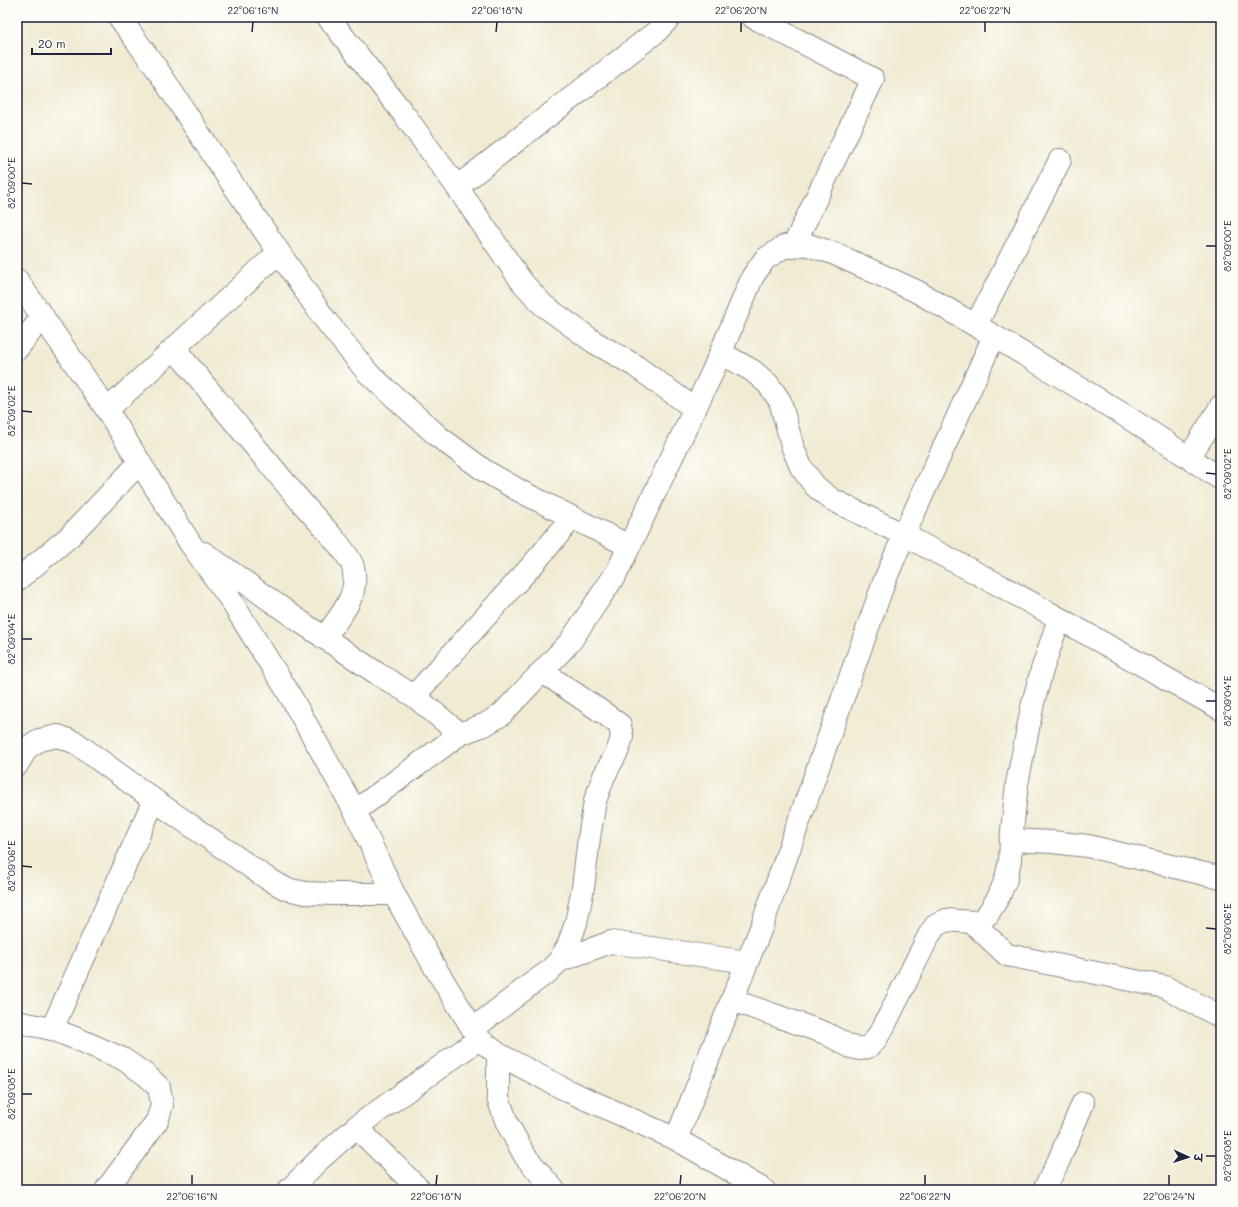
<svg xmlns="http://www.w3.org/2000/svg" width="1238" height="1207" viewBox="0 0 1238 1207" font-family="Mali,'Playpen Sans Deva',sans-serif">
<rect width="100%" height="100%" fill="#fdfcf7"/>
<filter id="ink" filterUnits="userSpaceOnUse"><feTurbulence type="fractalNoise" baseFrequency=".025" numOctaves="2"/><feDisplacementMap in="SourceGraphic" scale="8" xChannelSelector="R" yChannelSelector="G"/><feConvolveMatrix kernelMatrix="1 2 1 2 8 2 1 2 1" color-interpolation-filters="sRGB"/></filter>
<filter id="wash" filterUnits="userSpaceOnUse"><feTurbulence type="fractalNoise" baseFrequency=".012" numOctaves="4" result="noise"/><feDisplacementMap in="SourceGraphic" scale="16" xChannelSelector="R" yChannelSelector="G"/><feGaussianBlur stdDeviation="0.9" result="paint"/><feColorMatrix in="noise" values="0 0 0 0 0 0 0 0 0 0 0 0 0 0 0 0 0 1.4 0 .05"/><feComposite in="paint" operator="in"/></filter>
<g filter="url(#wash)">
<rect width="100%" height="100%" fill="#f1ebd3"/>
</g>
<g filter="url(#ink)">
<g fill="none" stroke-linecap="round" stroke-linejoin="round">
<g stroke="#8a8687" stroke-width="24">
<g id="minor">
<path d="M119,17L157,69L221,167L323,317L368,373L439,437L485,471L520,491L629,546"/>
<path d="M328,17L403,113L457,187L522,282L543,305L594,342L634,365L695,409"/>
<path d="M753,17L873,79L793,247"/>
<path d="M457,187L656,32L670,17"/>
<path d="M17,280L107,410L190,543L228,596L288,692L355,811L394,894L434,966L479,1039L498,1054L568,1091L676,1139L764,1190"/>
<path d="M976,325L1060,160"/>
<path d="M174,348C217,400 259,452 302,503C314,517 349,552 353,567C360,596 340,616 324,638"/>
<path d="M17,349L43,316"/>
<path d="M721,353L753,371L768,384L780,401L793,448L801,467L815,486L831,499L904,535L1001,586L1221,709"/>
<path d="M107,410L279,252"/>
<path d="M1189,458L1221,406"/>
<path d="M204,553L301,622L378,674L414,696L460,734"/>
<path d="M17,580L69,537L140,462"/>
<path d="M414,696L535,562L572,518"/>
<path d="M17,765L27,748L39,740L58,736L76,743L154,800L265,877L286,889L306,893L333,894H394"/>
<path d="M355,811L460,734L486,724L501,715L570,642L617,572L712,373L753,276L765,259L785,246L793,247L805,244L833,253L916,291L994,336L1129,418L1221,479"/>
<path d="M1011,840L1052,842L1088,846L1221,878"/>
<path d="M972,922L1007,955L1165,987L1221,1017"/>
<path d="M559,961L611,942L747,962"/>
<path d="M732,1000L825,1033L851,1047L860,1049L868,1047L874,1042L884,1026L928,937L935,926L946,920L972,922L982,920L988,914L999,896L1006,879L1010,860L1011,840L1017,784L1033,703L1042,670L1059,619"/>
<path d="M17,1022L52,1029L82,1041L123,1059L146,1075L159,1087L162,1105L157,1121L106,1190"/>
<path d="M52,1029L154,800"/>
<path d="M473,1029L531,984L548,972L559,961L568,946L576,923L583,888L589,838L595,801L604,776L618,750L622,737L620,725L605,714L543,672"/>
<path d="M498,1054V1098L507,1123L525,1156L554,1190"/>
<path d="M356,1127L420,1190"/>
<path d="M676,1139L761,928L884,582L904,535L994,336"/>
<path d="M289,1190L320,1159L356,1127L479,1039"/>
<path d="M1044,1190L1059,1160L1083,1103"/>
</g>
</g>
<use href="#minor" stroke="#fff" stroke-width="22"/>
</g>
</g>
<path fill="none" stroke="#22223b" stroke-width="1.5" d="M252,32L253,22M496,32L497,22M741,32V22M985,32V22M22,183L32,184M1206,246H1216M22,411L32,412M1206,473L1216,474M22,639H32M1206,701H1216M22,866L32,867M1206,928L1216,929M22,1094H32M1206,1156H1216M192,1185V1175M436,1185L437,1175M680,1185L681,1175M925,1185V1175M1169,1185V1175"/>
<rect width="1238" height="1207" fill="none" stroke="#fdfcf7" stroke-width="44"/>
<g transform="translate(1188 1157) rotate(93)" stroke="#fdfcf7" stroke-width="3" paint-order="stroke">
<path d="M0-3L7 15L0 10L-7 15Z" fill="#22223b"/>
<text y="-6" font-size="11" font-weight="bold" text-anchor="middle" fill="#22223b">उ</text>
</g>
<path d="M32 48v6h79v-6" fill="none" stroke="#22223b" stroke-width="2"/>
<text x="38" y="48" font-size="12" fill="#22223b" stroke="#fdfcf7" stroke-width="3" paint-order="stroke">20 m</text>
<rect x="22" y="22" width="1194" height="1163" fill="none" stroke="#22223b" stroke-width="1.5"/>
<g font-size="10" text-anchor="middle" fill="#22223b">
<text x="253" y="14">22°06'16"N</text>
<text x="497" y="14">22°06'18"N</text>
<text x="741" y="14">22°06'20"N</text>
<text x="985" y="14">22°06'22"N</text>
<text transform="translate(11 183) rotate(-90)" y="4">82°09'00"E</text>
<text transform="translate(1227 246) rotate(-90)" y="4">82°09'00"E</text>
<text transform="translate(11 411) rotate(-90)" y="4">82°09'02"E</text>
<text transform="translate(1227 474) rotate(-90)" y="4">82°09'02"E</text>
<text transform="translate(11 639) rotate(-90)" y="4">82°09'04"E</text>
<text transform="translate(1227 701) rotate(-90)" y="4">82°09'04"E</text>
<text transform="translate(11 866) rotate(-90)" y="4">82°09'06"E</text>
<text transform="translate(1227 929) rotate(-90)" y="4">82°09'06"E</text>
<text transform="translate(11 1094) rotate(-90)" y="4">82°09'08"E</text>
<text transform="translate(1227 1156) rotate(-90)" y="4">82°09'08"E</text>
<text x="192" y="1200">22°06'16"N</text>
<text x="436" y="1200">22°06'18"N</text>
<text x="680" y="1200">22°06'20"N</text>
<text x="925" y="1200">22°06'22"N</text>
<text x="1169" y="1200">22°06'24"N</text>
</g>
</svg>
